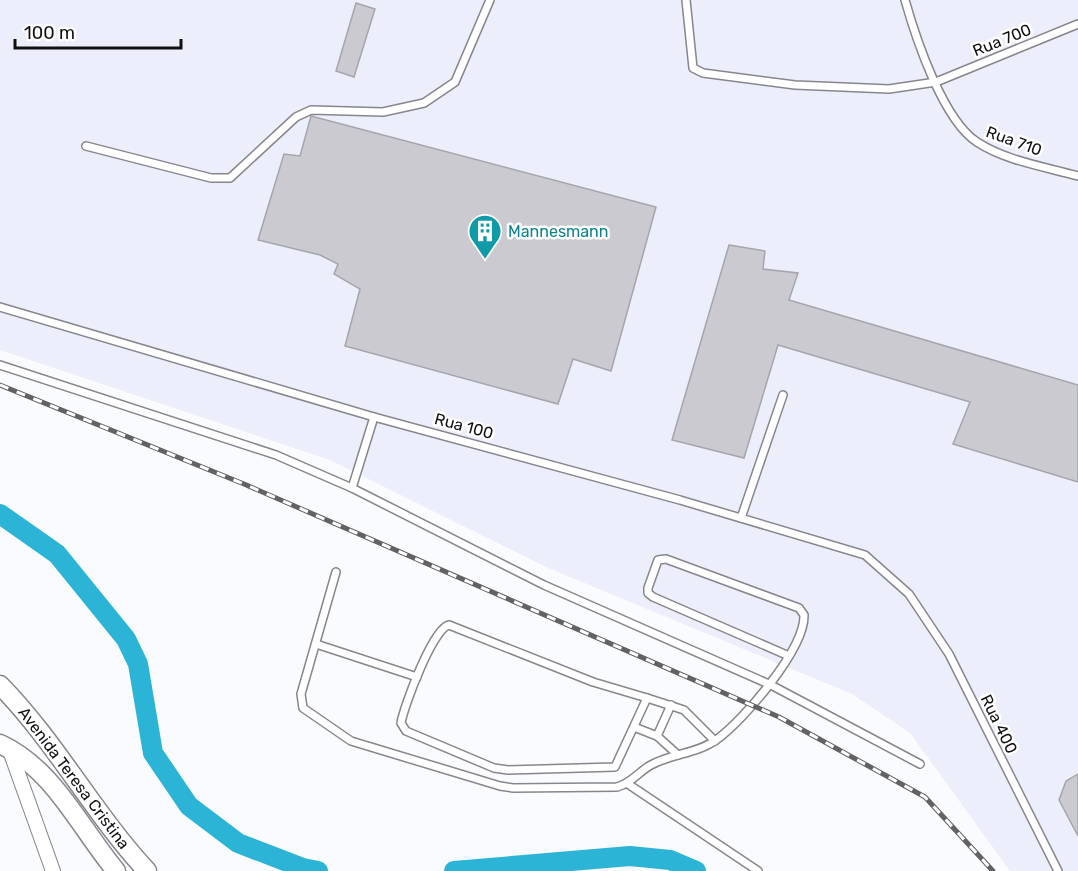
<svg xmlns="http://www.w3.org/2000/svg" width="1078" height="871" viewBox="0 0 1078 871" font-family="Rubik,sans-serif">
<rect width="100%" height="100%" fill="#fafbfe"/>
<path fill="#edeefc" d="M0,0H1078V871H1010L910,733L852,694L546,567L330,460L0,350Z"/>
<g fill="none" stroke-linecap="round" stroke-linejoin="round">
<g stroke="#2bb4d6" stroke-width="20">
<path d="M0,514L57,554L126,639L138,664L153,753L189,806L238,843L303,868L318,871"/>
<path d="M454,871L630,856L670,860L696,871"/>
</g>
</g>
<g fill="#cacad0" stroke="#a5a6ac" stroke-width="1.5">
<path d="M356,3L375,9L354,77L336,71Z"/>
<path d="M311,116L656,207L611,371L573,359L558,404L345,346L360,289L334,274L338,264L320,255L258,240L284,154L300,156Z"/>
<path d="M729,245L765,251L763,269L798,273L789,300L1078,385V482L953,444L970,402L778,345L744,458L672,440Z"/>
<path d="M1078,774V836L1059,800L1066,781Z"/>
</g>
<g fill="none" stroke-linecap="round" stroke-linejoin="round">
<g stroke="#86868c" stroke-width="10">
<g id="lane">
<path d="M686,0L693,68L703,73L795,85L889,89L936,82L1078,24"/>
<path d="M905,0C916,39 943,120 977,142C1006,161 1046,167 1078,176"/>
<path d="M86,146L211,178H230L296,117L311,110L383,112L424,103L455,82L490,0"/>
<path d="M0,307L374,417L680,500L865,555L909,594L949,654L1058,871"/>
<path d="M0,365L276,455L352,488L544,585L771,685L920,764"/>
<path d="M352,488L374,417"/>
<path d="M741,518L783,395"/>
<path d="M336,572L301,694L303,708L351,741L500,786L513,788L617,787C632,783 638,772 651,765C671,754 698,753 716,740C743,721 805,649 804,615L799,608L666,559L658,560L648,588V593L653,597L789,656"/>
<path d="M449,625L593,682L647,698L615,767L508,770L494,768L406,731L401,723C404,706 433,628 449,625Z"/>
<path d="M316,644L417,677"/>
<path d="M647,698L684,710L715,741"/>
<path d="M634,727L657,736L678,755"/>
<path d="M657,736L671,705"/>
<path d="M628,784L758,871"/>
</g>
</g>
<g stroke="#86868c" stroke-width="16">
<path id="street" d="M9,748L53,871"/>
</g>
<g stroke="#86868c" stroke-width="21">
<g id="secondary">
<path d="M0,685C56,742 93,813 147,871"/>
<path d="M0,744C54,769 80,828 116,871"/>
</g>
</g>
<use href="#lane" stroke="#fff" stroke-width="7"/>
<use href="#street" stroke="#fff" stroke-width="14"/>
<use href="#secondary" stroke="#fff" stroke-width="18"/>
<g stroke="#626264" stroke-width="5">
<path id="rail" d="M0,385L244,484L779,717L925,797L993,871"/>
</g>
<use href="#rail" stroke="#fff" stroke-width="3" stroke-dasharray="9" stroke-linecap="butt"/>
</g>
<defs>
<g id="building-pin" transform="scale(1.725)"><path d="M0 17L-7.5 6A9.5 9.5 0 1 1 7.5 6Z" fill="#0f9aa8" stroke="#fff"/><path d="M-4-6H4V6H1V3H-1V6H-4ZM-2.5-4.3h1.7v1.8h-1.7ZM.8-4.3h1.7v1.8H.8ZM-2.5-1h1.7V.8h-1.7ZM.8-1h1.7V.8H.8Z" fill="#fff"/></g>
</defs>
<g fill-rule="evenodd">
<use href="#building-pin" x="485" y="231"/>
</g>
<g text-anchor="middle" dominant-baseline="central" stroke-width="5" stroke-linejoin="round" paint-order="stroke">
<g font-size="16" fill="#101012" stroke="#fff">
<text transform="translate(1002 40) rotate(-22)">Rua 700</text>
<text transform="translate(1014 141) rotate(20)">Rua 710</text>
<text transform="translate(464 426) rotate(15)">Rua 100</text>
<text transform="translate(999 724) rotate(64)">Rua 400</text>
<text transform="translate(74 778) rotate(53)">Avenida Teresa Cristina</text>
</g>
<g font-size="16" fill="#0d838f" stroke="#fff" text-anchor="start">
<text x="508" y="231">Mannesmann</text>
</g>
</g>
<path d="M15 39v9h166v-9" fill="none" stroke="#101012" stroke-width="3"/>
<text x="24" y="39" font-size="18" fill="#101012" stroke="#ffffff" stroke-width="4.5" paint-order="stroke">100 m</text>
</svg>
